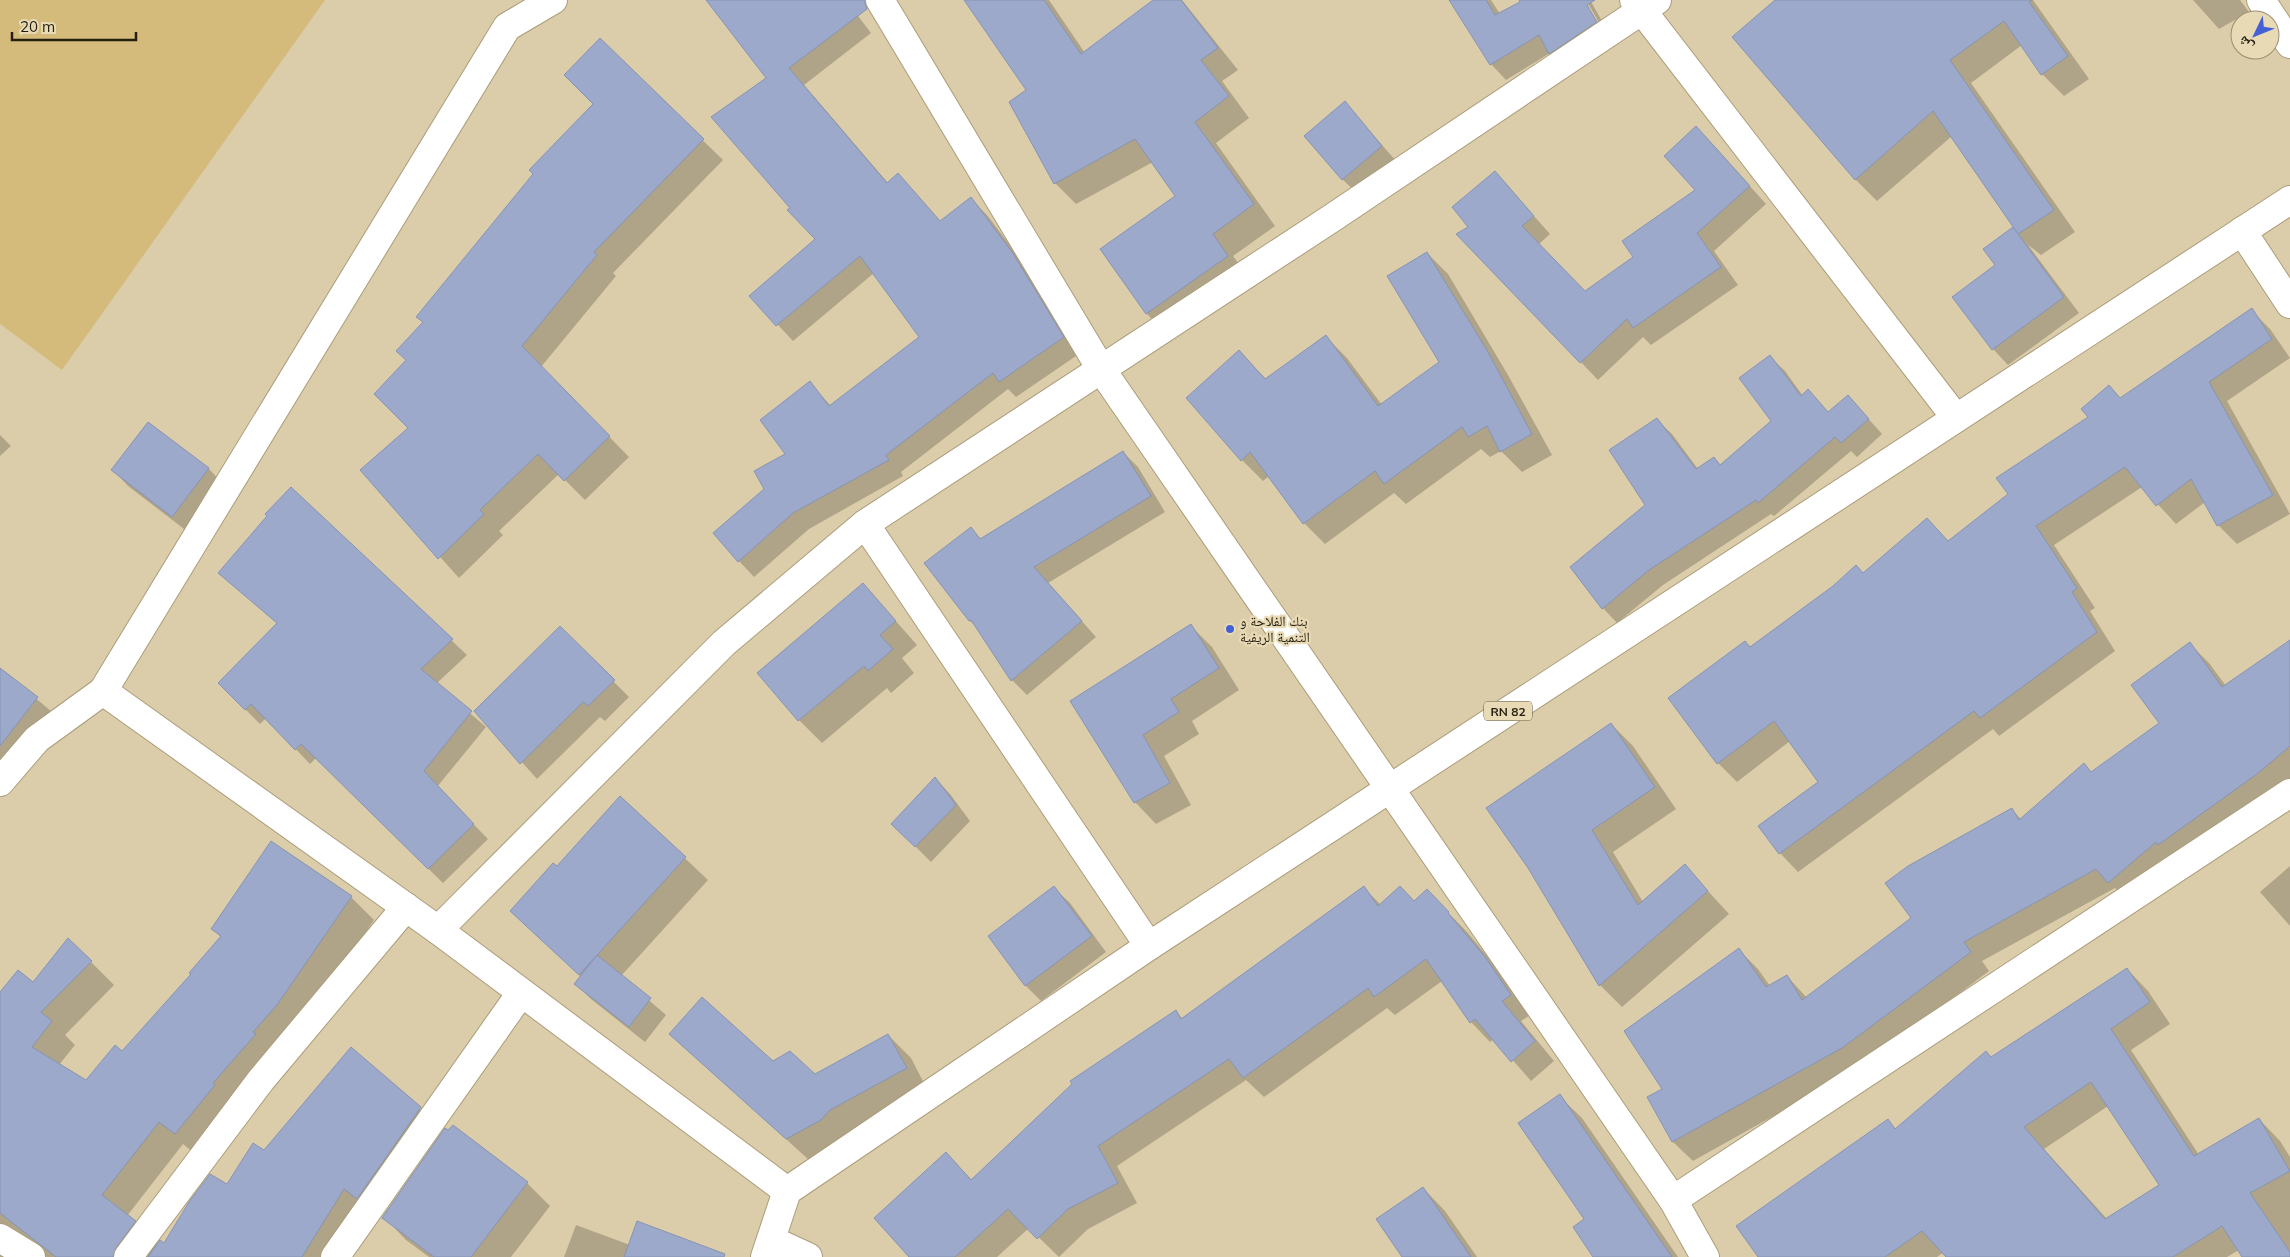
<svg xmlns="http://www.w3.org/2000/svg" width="2290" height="1257" viewBox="0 0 2290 1257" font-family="Mulish,'Noto Naskh Arabic',sans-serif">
<rect width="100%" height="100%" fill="#dccdaa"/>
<path fill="#d4bb7c" d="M0,0H325L62,370L0,324Z"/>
<g fill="#0003" fill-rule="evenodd">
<path d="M708,0H846L871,33L804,85L888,183L898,175L941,222L971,199L987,215L1028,269L1079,354L1016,397L1008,389L901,472L903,476L809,529L754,577L739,561L765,489L787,454L810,383L831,406L920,337L874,273L793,341L751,296L817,239L792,208L768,78Z"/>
<path d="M965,0H1049L1085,53L1155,0H1182L1238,70L1222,81L1249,118L1216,143L1275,226L1233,256L1249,277L1168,335L1147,314L1101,250L1177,196L1153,162L1076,204L1055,183L1027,90Z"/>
<path d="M1450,0H1491L1500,14L1525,0H1583L1599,28L1601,26L1586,0H1590L1611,37L1566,68L1550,53L1506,80L1491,64Z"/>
<path d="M1777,0H2033L2089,79L2064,96L2042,74L2022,45L1971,83L2075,232L2041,255L2028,245L2079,313L2008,365L1993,349L1996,266L2019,234L1952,136L1877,201L1855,179Z"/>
<path d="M2193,0H2240L2249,12L2219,29Z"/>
<path d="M600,40L723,160L613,273L616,276L541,367L629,457L585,500L559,474L499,531L503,535L459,578L362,470L410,428L408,360L424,323L595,104Z"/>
<path d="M1345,103L1397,162L1358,194L1342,179Z"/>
<path d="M1714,146L1766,204L1714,251L1738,285L1651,345L1643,337L1598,380L1458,234L1470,227L1495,172L1550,234L1539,244L1585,293L1635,257L1697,190Z"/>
<path d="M1427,253L1448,274L1508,375L1552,455L1522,472L1501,451L1490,457L1481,449L1406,504L1394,493L1325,544L1304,523L1269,476L1263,481L1242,460L1239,352L1267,380L1326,337L1347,358L1382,405L1441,362Z"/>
<path d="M2251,310L2270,329L2290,358L2227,401L2290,514L2237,544L2218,525L2205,502L2176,524L2142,487L2054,545L2095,608L2090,611L2115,651L1999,736L1993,729L1798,872L1780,853L1820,782L1790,741L1737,782L1718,763L1750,648L1864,574L1927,519L1949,542L2010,495L2090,417L2109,386L2121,399Z"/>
<path d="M1770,357L1785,371L1803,396L1808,391L1829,413L1848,396L1882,434L1857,457L1851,451L1774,516L1771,514L1663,585L1617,623L1603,608L1572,567L1647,505L1657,420L1672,434L1698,469L1714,458L1721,466L1773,421Z"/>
<path d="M149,424L209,469L224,485L188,532L128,486L113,470Z"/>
<path d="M0,435L11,446L0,456Z"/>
<path d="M1123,452L1138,467L1165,512L1048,583L1096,637L1027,695L1012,680L979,629L970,621V528L981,539Z"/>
<path d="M291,488L467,655L436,684L486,727L437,787L488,839L443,883L316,758L310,764L266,718L260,724L219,683L278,624L219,573Z"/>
<path d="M863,584L917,645L902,658L914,673L891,693L887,688L822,743L799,720Z"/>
<path d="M1191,626L1212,647L1239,690L1192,721L1199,734L1164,756L1191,805L1156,824L1135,802L1072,701Z"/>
<path d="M560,628L629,697L605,721L600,717L537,779L476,711Z"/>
<path d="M2290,641V781L2128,901L2115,888L1982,961L1989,971L1861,1067L1693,1161L1673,1142L1649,1098L1664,1089L1739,950L1758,969L1770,986L1787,976L1807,998L1913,919L2012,810L2021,819L2092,773L2160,723L2190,644L2209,663L2226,686Z"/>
<path d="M0,668L52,712L0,780Z"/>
<path d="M1611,724L1633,746L1676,809L1613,852L1643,902L1685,866L1729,914L1622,1007L1600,985L1529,868Z"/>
<path d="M935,778L950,794L970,821L931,862L893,824Z"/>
<path d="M621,798L708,880L621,976L666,1015L645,1042L591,999L576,984L581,977L512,911L557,868Z"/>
<path d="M2290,866V926L2260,892Z"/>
<path d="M1054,888L1070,903L1106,952L1041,1001L1026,986L989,937Z"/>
<path d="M1364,888L1381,905L1414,902L1427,891L1468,933L1506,979L1530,1015L1521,1021L1554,1061L1531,1081L1494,1039L1490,1042L1471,1022L1442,981L1395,1015L1387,1008L1264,1097L1246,1080L1117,1166L1137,1203L1088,1229L1059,1257L1029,1228L997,1257H911L946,1154L972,1180L1176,1012L1183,1019Z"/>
<path d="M351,897L374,920L300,1028L199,1157L183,1144L127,1216L158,1245H164L265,1151L352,1049L441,1129L335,1257H47L25,1245L8,1257H0V994L34,984L69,940L114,985L65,1035L75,1045L59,1065L87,1082L123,1053L192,974L221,937L213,929Z"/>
<path d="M2127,969L2148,991L2170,1024L2131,1050L2199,1155L2259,1119L2280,1141L2290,1157V1257H2243L2239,1250L2227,1257H1948L1944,1252L1937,1257H1759L1888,1121L1896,1129L1992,1059ZM2108,1106L2160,1185L2107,1219L2044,1149Z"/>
<path d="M671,1034L815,1076L888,1035L911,1058L928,1091L810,1161Z"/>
<path d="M1559,1096L1582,1118L1678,1257H1595Z"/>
<path d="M453,1126L527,1183L550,1206L511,1257H429L406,1240L384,1217Z"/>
<path d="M1423,1188L1445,1211L1477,1257H1404Z"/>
<path d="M576,1225L630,1245L719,1257H564Z"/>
</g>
<g fill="#9ca9ca" stroke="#8693b3" fill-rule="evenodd">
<path d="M706,0H864L867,9L789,68L887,183L898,173L940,221L971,197L1012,252L1064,337L999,382L993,373L886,455L889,460L793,513L738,562L713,533L764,489L754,471L785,454L760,420L810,381L829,406L919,337L860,256L776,326L749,296L815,239L787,210L790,208L711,117L766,78Z"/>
<path d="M964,0H1044L1081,54L1153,0H1181L1218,48L1201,60L1229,96L1195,122L1254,204L1213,234L1228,256L1146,314L1100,249L1175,196L1135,139L1054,184L1009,102L1026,90Z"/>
<path d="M1449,0H1486L1495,15L1520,2L1519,0H1595L1587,5L1597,22L1549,54L1539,35L1490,65Z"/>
<path d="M1775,0H2032L2029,2L2068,56L2041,75L2004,21L1950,60L2054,210L2018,234L1933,111L1855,180L1732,37Z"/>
<path d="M600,38L704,139L594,252L597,255L522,346L610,436L564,481L538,454L480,510L484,514L438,559L360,470L408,428L374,394L406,360L396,351L423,322L416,317L533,174L529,170L593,104L564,75Z"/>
<path d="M1345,101L1382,146L1342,180L1304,136Z"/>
<path d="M1696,126L1750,186L1697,233L1721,267L1633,328L1627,319L1580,363L1456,234L1468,227L1452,207L1495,171L1534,216L1522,226L1585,291L1633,257L1622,241L1695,190L1664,156Z"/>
<path d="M2013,227L2064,297L1992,350L1952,297L1995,265L1983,249Z"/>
<path d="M1427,252L1488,352L1532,434L1500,452L1487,426L1468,437L1462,427L1384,484L1375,471L1303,524L1250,452L1241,461L1186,398L1239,350L1265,379L1326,335L1378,406L1439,362L1387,276Z"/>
<path d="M2252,308L2272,339L2209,382L2273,495L2217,526L2191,479L2156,506L2125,467L2036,526L2077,588L2072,592L2097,632L1980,718L1974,711L1779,854L1758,826L1818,782L1774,721L1717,764L1668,698L1745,641L1750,647L1833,586L1856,565L1863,573L1927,518L1948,541L2008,494L1996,478L2088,417L2081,409L2109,385L2120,398Z"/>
<path d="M1770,355L1801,396L1808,389L1828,412L1848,395L1869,419L1841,443L1835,437L1758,503L1756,500L1649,570L1602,609L1570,567L1645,505L1609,450L1657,418L1696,469L1714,457L1720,465L1771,421L1739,378Z"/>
<path d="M148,422L209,468L172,517L111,470Z"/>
<path d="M1123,451L1151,496L1034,567L1082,621L1011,681L971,620L969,621L924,563L971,527L980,539Z"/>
<path d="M291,487L453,639L421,669L472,711L424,771L474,824L428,869L301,744L295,750L251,704L245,710L218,683L277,623L218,573L267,516L265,514Z"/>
<path d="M863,583L896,621L880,635L893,649L868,671L864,666L798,721L757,673Z"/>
<path d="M1191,624L1219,668L1171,699L1179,712L1143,735L1170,783L1134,803L1070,701Z"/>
<path d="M560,626L615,680L588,706L583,702L520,764L474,711Z"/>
<path d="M2290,640V746L2257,774L2158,845L2156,842L2108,883L2096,869L1964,942L1971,952L1842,1048L1672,1142L1647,1097L1662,1089L1624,1031L1739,948L1766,987L1787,975L1802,1000L1911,918L1885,883L1908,866L2012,808L2019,820L2084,763L2091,772L2159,723L2131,685L2190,642L2222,687Z"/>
<path d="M0,668L38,697L0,746Z"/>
<path d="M1611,723L1655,787L1592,830L1638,905L1685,864L1708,891L1599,986L1528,868L1486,808Z"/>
<path d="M935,777L956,805L915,847L891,824Z"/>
<path d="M620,796L686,857L579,975L510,911L553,863L557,866Z"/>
<path d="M271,841L352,896L277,1005L253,1032L256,1034L213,1083L215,1085L175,1134L159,1122L102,1195L136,1221L116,1248L113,1257H56L0,1213V992L18,970L33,982L68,938L92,961L41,1012L52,1021L32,1047L86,1080L115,1045L122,1051L191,974L189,973L221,936L211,929Z"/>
<path d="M1054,886L1092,936L1025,986L988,936Z"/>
<path d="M1364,886L1378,906L1400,886L1414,901L1427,889L1449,912L1448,913L1486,958L1511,995L1502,1001L1535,1041L1511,1062L1475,1019L1470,1023L1426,959L1374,997L1368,988L1243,1078L1229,1059L1098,1146L1118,1183L1068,1209L1037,1239L1008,1209L955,1257H909L874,1218L946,1152L971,1180L1072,1084L1070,1081L1176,1010L1181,1019Z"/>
<path d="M597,955L651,998L629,1027L574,984Z"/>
<path d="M2127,968L2150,1002L2111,1029L2194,1156L2259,1118L2290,1171L2250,1193L2290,1252V1257H2242L2222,1226L2173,1257H1946L1922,1231L1885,1257H1758L1736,1226L1888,1119L1895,1129L1986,1051L1991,1057ZM2091,1082L2159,1185L2105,1219L2024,1127Z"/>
<path d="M702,997L773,1061L790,1051L815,1074L888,1034L907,1068L830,1110L821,1120L786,1139L669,1034Z"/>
<path d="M351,1047L421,1107L357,1199L344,1189L302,1257H148L160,1240L164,1243L189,1202L210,1174L227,1184L253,1143L264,1150Z"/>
<path d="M1560,1094L1672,1257H1593L1573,1227L1584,1219L1518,1123Z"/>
<path d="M453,1125L528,1182L471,1257H434L382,1218L445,1128L448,1130Z"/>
<path d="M1423,1187L1471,1257H1402L1376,1219Z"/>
<path d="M637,1221L725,1254L724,1257H624Z"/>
</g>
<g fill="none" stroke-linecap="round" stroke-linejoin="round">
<g stroke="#ab9d7b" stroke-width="30">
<g id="street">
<path d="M880,0L1101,369L1673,1200L1705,1257"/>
<path d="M1634,0L1956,418"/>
<path d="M2261,0L2290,44"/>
<path d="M865,524L1149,946"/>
<path d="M103,691L507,27L553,0"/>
<path d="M0,782L37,739L103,691L438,930L787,1191"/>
<path d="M438,930L724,643L865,524L1332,218L1657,0"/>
<path d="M1673,1200L2290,793"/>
<path d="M0,1238L31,1257"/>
<path d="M771,1240L808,1257"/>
<path d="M128,1257L261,1080L406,907"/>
<path d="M335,1257L521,993"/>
</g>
</g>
<g stroke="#ab9d7b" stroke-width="30">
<path id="secondary" d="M2242,231L2290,304"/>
</g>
<g stroke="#ab9d7b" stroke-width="30">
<path id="primary" d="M765,1257L787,1191L1149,946L2290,200"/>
</g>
<use href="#street" stroke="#fff" stroke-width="28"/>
<use href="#secondary" stroke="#fff" stroke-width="28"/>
<use href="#primary" stroke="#fff" stroke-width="28"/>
</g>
<circle fill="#4361d4" stroke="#e9dab6" stroke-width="2" cx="1230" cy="629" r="5"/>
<g text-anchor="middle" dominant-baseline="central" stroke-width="4.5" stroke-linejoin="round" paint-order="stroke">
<rect fill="#e9dab6" stroke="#5f5742" stroke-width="1" x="1484" y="701.5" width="48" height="19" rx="4"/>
<g font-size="12" font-weight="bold" fill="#241f11">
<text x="1508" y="711">RN 82</text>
</g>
<g font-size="14" fill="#241f11" stroke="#e9dab6" text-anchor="start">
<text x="1240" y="621">بنك الفلاحة و<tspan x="1240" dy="16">التنمية الريفية</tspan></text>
</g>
</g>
<g transform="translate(2255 35) rotate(227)"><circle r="24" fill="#e9dab6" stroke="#9a8f74"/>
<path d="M0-4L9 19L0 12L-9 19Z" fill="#4361d4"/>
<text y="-8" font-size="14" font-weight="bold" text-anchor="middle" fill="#241f11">ش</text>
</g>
<path d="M12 32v8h124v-8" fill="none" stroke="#241f11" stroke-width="2.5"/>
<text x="20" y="32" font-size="15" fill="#241f11" stroke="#e9dab6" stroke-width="4" paint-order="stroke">20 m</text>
</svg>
